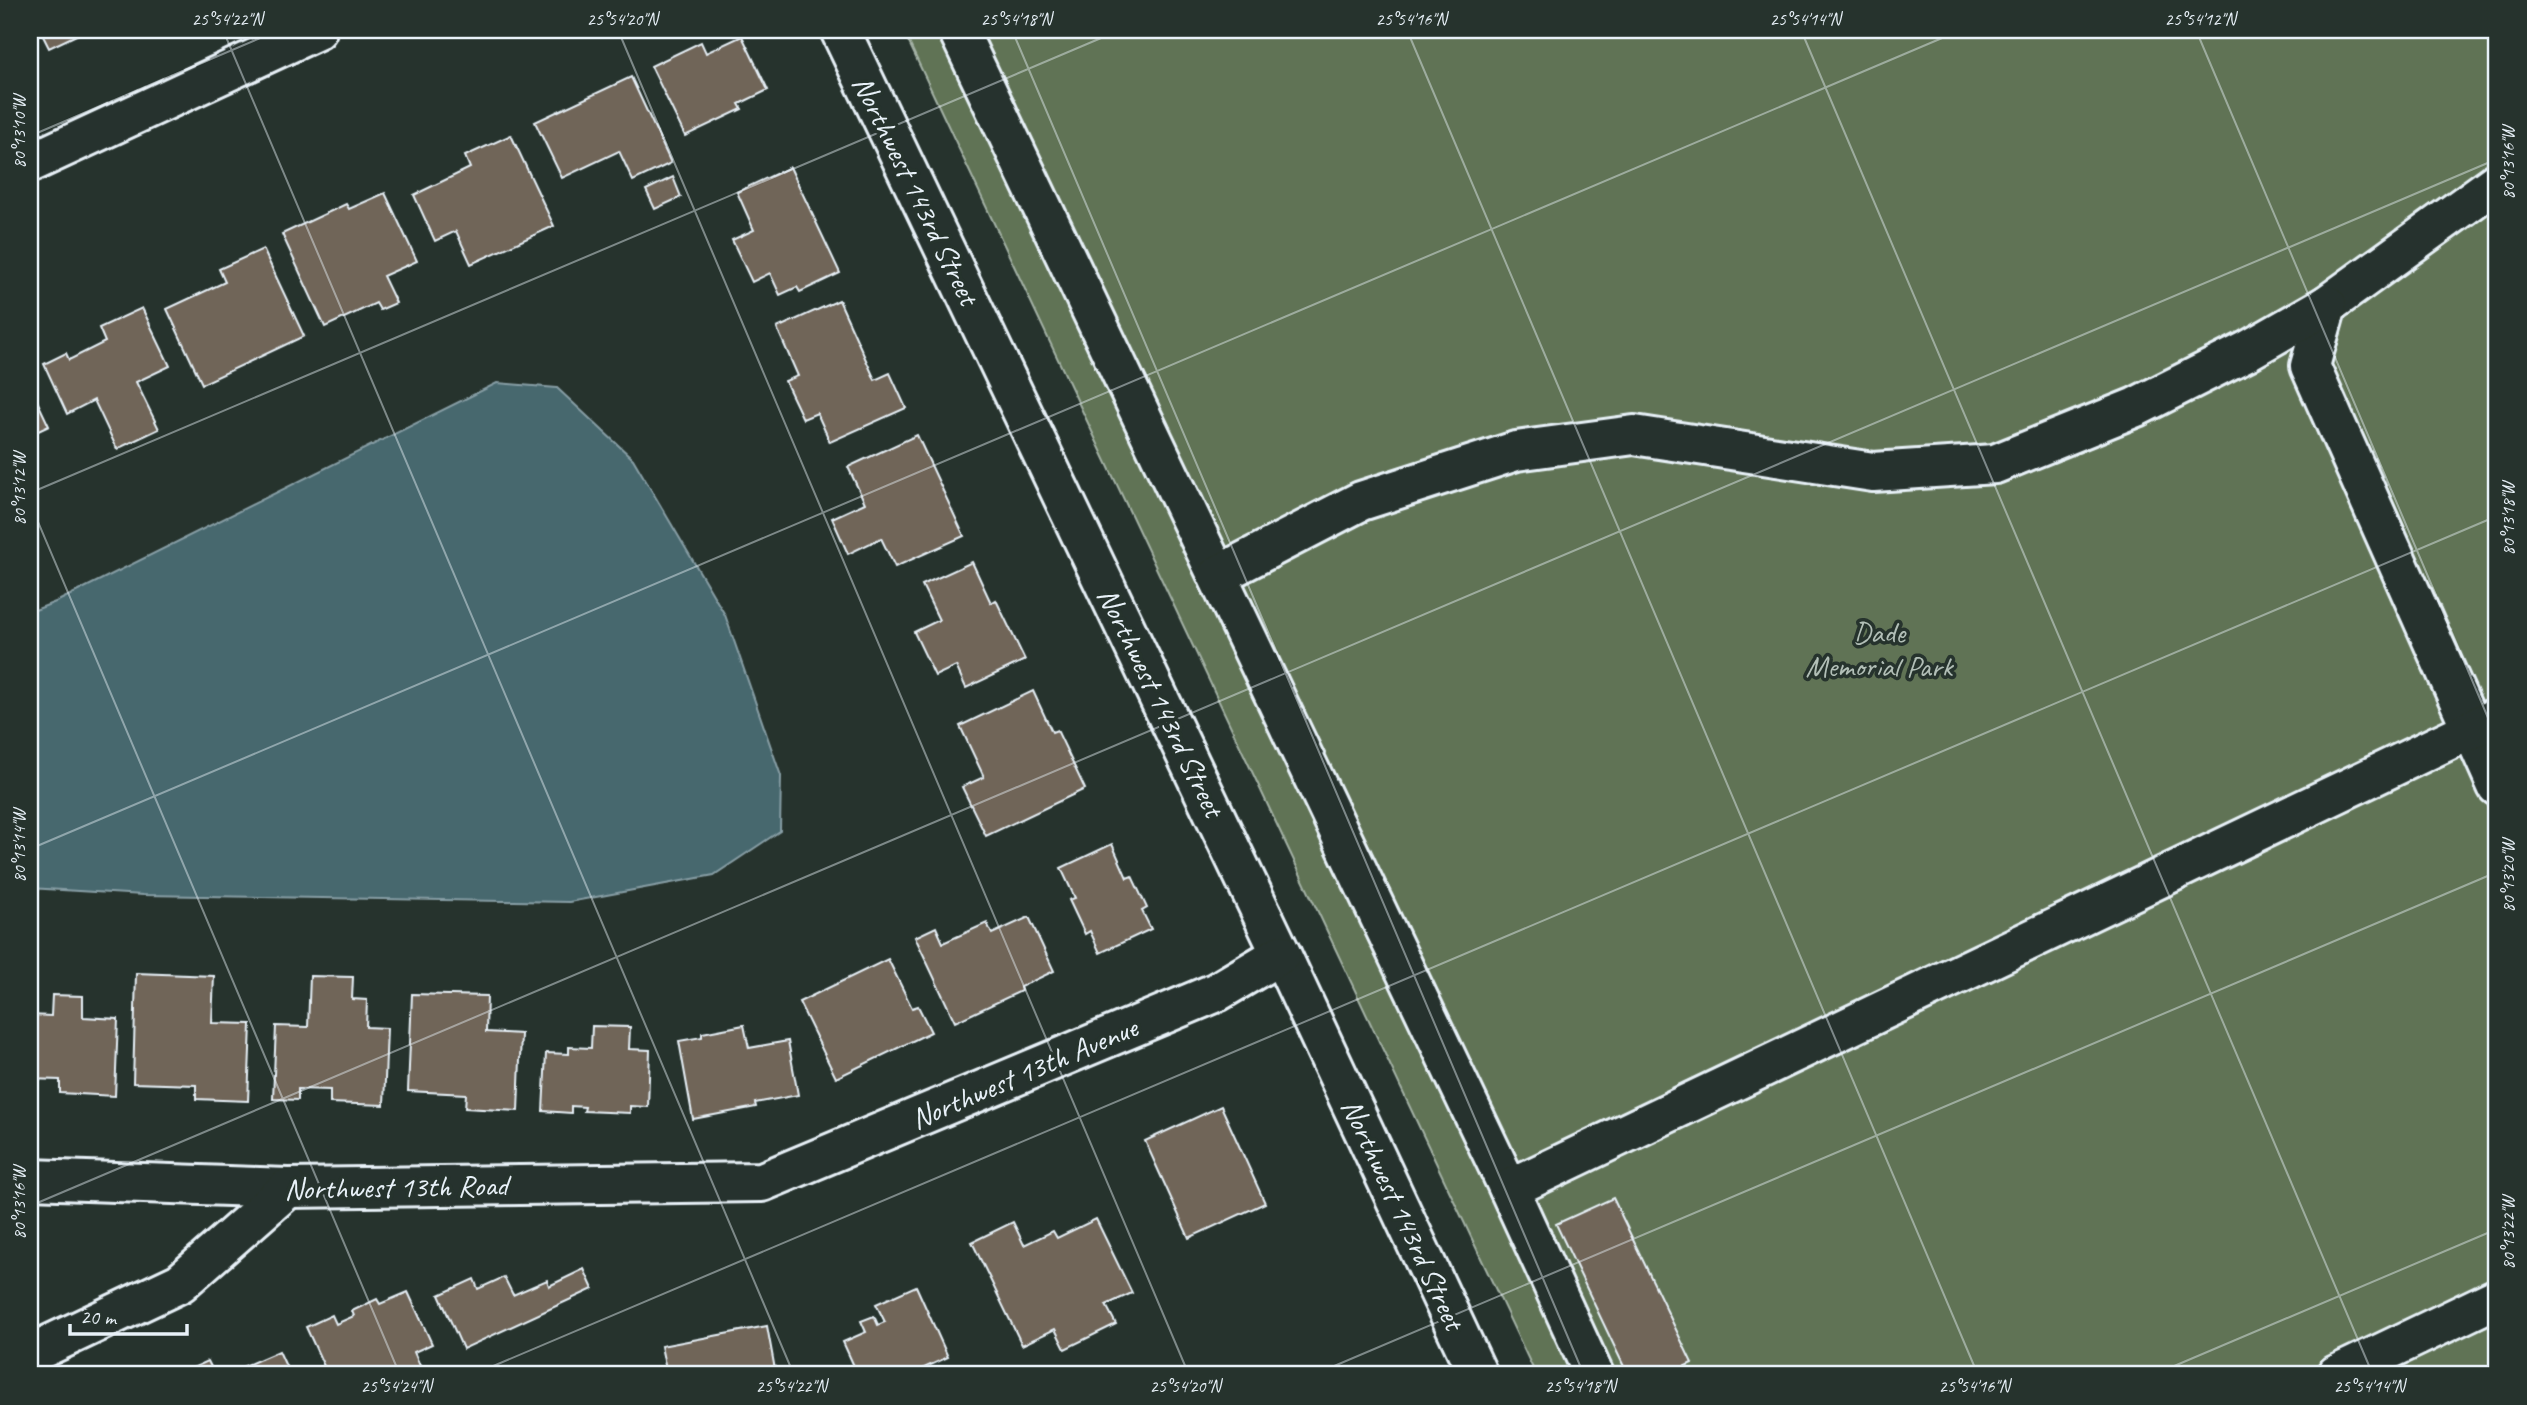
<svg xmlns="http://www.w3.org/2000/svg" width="2527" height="1405" viewBox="0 0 2527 1405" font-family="Caveat,sans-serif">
<rect width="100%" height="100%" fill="#26332d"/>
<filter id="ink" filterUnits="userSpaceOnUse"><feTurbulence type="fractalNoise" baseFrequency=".0143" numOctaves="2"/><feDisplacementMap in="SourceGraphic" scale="14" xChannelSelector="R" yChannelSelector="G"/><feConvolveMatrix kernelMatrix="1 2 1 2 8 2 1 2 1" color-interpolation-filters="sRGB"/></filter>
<g filter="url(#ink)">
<path fill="#607355" stroke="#a4b2a6" stroke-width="2" d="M903,30H2497V1375H1536Z"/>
<path fill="#47676e" stroke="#879ea5" stroke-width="2" d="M497,383L557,388L633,459L725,615L781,776L780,831L714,875L569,902L143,895L30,888V612L58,601Z"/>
<g fill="#6f6558" stroke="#e8f1f8" stroke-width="2">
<path d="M40,30H87L49,48Z"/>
<path d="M742,36L768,90L739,104L742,109L685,136L651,66L701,42L706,53Z"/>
<path d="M631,77L671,163L633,181L619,151L562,178L535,122Z"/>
<path d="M511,135L554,226L471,264L456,231L435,241L414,195L470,168L465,156Z"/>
<path d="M790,167L840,273L800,292L797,287L780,295L770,273L752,282L732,240L754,230L737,192Z"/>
<path d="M673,177L681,197L655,209L646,190Z"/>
<path d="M385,193L417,261L383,276L396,303L380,310L376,303L325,327L282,234L346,204L349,209Z"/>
<path d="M263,249L304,336L202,384L167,309L225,282L219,269Z"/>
<path d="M839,300L875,380L890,373L906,408L830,442L817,413L803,419L785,381L798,376L777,328Z"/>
<path d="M142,308L170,366L136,382L159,429L117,449L94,400L67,414L44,364L66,353L69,360L105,342L99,328Z"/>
<path d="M30,386L49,426L30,435Z"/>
<path d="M917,435L964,536L895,567L881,538L848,554L832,518L865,503L848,467Z"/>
<path d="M972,562L991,603L996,600L1025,660L966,688L956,666L935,676L914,632L939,620L922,585Z"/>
<path d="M1033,691L1052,732L1057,730L1085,789L986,836L962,787L984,777L960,726Z"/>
<path d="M1112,844L1127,878L1132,876L1147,908L1142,911L1151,929L1100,953L1090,931L1085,934L1069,900L1075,898L1061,868Z"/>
<path d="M1029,917L1054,971L1020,987L1021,991L955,1022L915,937L936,927L943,943L987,923L992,934Z"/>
<path d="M888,959L912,1008L918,1006L931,1032L836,1078L799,1002Z"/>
<path d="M136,973L214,976L212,1023L251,1024L248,1101L196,1099V1085L133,1083Z"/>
<path d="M310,976L353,977L352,999L367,1000L366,1027L387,1028L384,1105L330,1103V1090L298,1089V1100L273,1099L276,1026L308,1027Z"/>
<path d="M412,994L487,996L486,1032L521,1034L518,1111L465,1108L466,1094L408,1091Z"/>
<path d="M52,995L83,996V1017L118,1019L115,1096L60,1093V1080L30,1079V1015L51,1016Z"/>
<path d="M744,1025L749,1048L788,1041L798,1095L755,1103L756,1107L693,1119L679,1041L702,1037V1033Z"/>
<path d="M592,1026L630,1027L629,1049L650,1050L648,1107L630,1106V1113L584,1111L585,1107L571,1106V1113L543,1111L546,1053L569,1054V1047L591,1048Z"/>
<path d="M1221,1106L1265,1203L1189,1238L1145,1141Z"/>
<path d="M1613,1198L1692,1363L1666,1375H1628L1556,1224Z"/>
<path d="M1096,1219L1132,1293L1106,1305L1116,1324L1065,1349L1055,1329L1022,1345L972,1242L1013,1222L1024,1245L1053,1231L1057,1238Z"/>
<path d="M584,1269L593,1289L463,1349L439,1295L474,1279L478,1289L504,1277L513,1295L547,1280L549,1286Z"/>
<path d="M916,1286L948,1357L909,1375H858L843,1342L866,1332L861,1321L874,1316L878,1325L885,1322L876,1304Z"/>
<path d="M408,1292L432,1344L414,1352L424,1375H352L350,1370L339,1375H328L306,1327L332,1315L336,1324L354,1316L352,1311L377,1299L380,1304Z"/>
<path d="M767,1326L776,1375H667L661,1346Z"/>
<path d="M279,1351L290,1375H224Z"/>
<path d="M208,1361L215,1375H185L184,1372Z"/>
</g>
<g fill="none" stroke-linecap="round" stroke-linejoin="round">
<g stroke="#e8f1f8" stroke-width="44">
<g id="minor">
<path d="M840,30L1281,954L1478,1375"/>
<path d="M958,30L1509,1189"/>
<path d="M30,163L317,30"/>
<path d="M2497,182L2327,305L2310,366L2497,786"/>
<path d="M1218,575L1361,501L1516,451L1634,435L1873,472L1995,464L2136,407L2247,351L2327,305"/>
<path d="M30,1179L288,1188L762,1182L1217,992L1281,954"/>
<path d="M30,1354L180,1283L288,1188"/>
<path d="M1594,1375L1509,1189L2497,717"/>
<path d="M2336,1375L2497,1298"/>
</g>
</g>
<use href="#minor" stroke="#26332d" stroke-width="38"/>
</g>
</g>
<path fill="none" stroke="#e8f1f8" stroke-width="2" stroke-opacity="0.45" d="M223,30L794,1375M618,30L1189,1375M1012,30L1584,1375M1407,30L1978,1375M1801,30L2373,1375M2196,30L2497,739M30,136L279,30M30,493L1120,30M30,503L400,1375M30,849L1961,30M30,1206L2497,159M472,1375L2497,516M1313,1375L2497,872M2153,1375L2497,1229"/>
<g text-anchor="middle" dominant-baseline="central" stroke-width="7" stroke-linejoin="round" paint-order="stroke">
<g font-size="30" fill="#e8f1f8" stroke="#26332d">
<text transform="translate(916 190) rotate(64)">Northwest 143rd Street</text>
<text transform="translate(1161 702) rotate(64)">Northwest 143rd Street</text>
<text transform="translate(1024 1073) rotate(-23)">Northwest 13th Avenue</text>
<text transform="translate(396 1187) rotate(-1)">Northwest 13th Road</text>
<text transform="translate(1403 1214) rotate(65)">Northwest 143rd Street</text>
</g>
<g font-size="30" fill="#b2bfb7" stroke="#26332d">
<text x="1879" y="632">Dade<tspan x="1879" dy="34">Memorial Park</tspan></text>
</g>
</g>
<rect width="2527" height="1405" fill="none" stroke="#26332d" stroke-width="77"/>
<path d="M70 1324v10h117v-10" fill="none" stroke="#e8f1f8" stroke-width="3.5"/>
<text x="80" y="1324" font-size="21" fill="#e8f1f8" stroke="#26332d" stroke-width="5" paint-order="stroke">20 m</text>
<rect x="38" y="38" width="2450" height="1328" fill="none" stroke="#e8f1f8" stroke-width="2.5"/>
<g font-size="18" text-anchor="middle" fill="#e8f1f8">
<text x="227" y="25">25°54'22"N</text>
<text x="622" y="25">25°54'20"N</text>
<text x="1016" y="25">25°54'18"N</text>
<text x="1411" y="25">25°54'16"N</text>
<text x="1805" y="25">25°54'14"N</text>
<text x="2200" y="25">25°54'12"N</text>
<text transform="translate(19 132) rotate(-90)" y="6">80°13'10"W</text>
<text transform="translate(2508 163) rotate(-90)" y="6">80°13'16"W</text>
<text transform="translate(19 489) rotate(-90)" y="6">80°13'12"W</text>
<text transform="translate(2508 519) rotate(-90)" y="6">80°13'18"W</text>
<text transform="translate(19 846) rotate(-90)" y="6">80°13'14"W</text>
<text transform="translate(2508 876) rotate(-90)" y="6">80°13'20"W</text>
<text transform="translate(19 1203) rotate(-90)" y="6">80°13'16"W</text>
<text transform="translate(2508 1233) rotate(-90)" y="6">80°13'22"W</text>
<text x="396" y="1392">25°54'24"N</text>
<text x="791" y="1392">25°54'22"N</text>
<text x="1185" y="1392">25°54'20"N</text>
<text x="1580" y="1392">25°54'18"N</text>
<text x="1974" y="1392">25°54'16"N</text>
<text x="2369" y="1392">25°54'14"N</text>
</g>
</svg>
